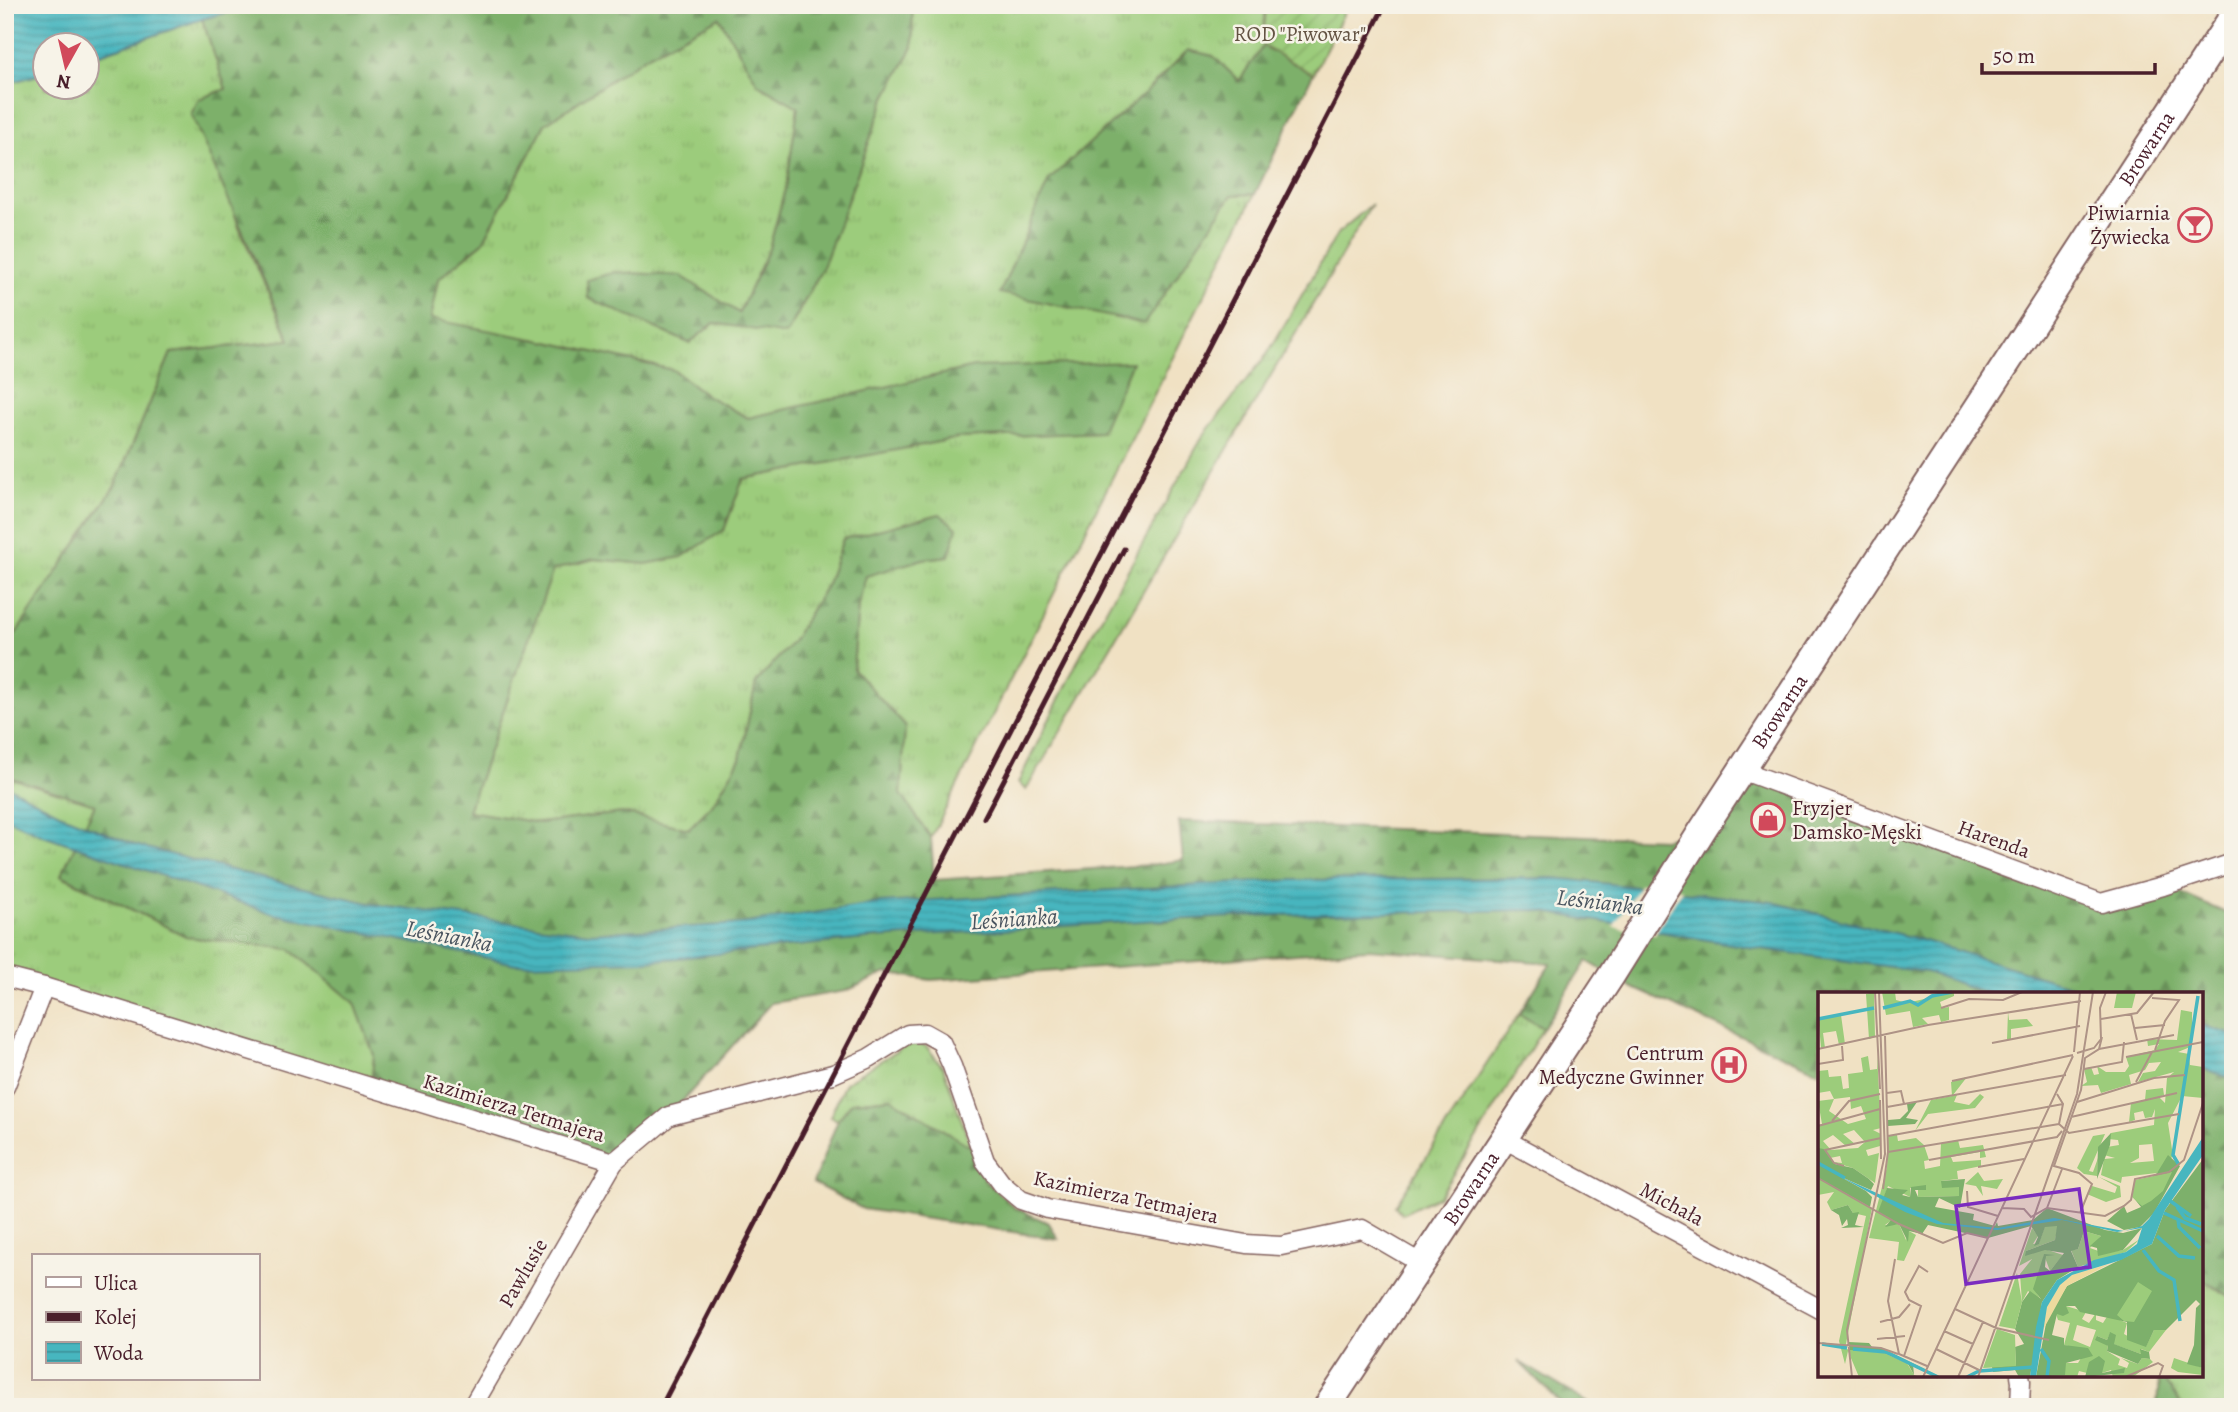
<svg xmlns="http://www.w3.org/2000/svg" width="2238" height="1412" viewBox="0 0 2238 1412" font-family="Alegreya,serif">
<defs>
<pattern id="grass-tufts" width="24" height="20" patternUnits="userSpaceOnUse" patternTransform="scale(1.75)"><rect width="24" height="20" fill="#9ccc7b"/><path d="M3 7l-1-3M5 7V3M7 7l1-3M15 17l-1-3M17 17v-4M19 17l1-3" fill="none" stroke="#88af6a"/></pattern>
<pattern id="forest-firs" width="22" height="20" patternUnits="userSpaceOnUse" patternTransform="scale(1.75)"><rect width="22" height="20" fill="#7db06b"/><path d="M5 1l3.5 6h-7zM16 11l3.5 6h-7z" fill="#688f58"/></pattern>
<pattern id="garden-furrows" width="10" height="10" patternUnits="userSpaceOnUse" patternTransform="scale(1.75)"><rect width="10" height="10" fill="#9ccc7b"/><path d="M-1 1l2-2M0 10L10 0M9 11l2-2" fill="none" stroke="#88af6a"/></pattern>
<pattern id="water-rules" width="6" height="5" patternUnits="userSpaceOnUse" patternTransform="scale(1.75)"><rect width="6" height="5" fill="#47b6bf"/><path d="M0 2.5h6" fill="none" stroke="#3d939b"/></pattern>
</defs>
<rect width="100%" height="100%" fill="#f7f3e8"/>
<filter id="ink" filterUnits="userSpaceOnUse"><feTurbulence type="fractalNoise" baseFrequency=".0143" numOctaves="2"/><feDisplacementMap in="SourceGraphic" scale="14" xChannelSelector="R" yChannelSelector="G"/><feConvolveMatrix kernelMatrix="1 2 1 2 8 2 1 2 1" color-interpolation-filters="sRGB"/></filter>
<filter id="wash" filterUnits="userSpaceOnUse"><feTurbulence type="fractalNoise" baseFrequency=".00686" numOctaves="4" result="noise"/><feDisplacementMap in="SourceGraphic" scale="28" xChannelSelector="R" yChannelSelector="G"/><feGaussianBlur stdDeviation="1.57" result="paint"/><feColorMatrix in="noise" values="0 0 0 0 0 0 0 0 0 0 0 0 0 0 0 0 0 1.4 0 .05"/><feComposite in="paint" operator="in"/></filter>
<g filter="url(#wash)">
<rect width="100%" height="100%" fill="#f0e1c3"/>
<g fill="url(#grass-tufts)" stroke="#737653" stroke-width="2">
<path d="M912,5H1266L1263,46L1239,81L1213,56L1188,50L1149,89L1000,292L1144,323L1232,195L1255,194L931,838L901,794L905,726L853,670L858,605L866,575L923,559L949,556L940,514L843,539L827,584L792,642L756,683L740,759L712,805L688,829L623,813L539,823L468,811L553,570L594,559L646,564L724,530L743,479L959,438L1101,432L974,367L748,418L709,397L673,370L548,342L430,320L438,279L483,242L545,124L648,55L719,17L758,84L798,107L787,182L769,249L739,313L681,276L589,298L689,343L714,323L787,334L823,267L884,101L913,47Z"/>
<path d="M202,19L226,89L199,99L239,228L290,340L171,353L115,486L5,650V84L45,73L46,88H88V58Z"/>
<path d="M1372,204L1026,790L1018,783L1081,654L1203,436L1268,353L1338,233Z"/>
<path d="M5,776L95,804L62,876L188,937L290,949L355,1003L374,1055L371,1087L5,977Z"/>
<path d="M1519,1014L1543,1028L1486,1123L1439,1196L1402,1214L1395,1206Z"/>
<path d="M911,1042L926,1046L943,1067L971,1147L891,1098L852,1102L838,1120L830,1117L845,1083Z"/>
<path d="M2201,1279L2233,1298V1407H2183L2160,1375H2201Z"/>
</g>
<g fill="url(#forest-firs)" stroke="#64684b" stroke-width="2">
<path d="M256,5H912L913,47L884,101L823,267L786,335L714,323L689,343L588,298L587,280L615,272L681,276L739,313L769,249L787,182L798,107L758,84L719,17L648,55L545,124L483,242L438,279L430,319L548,342L673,370L709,397L748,418L974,367L1132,362L1101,432L959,438L743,479L724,530L682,557L646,564L594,559L553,570L468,811L539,823L623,813L689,829L712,805L740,759L756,683L792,642L827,584L843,539L940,514L957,528L949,556L923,559L866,576L858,605L853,669L905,726L901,794L931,838L934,880L1150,865L1183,860L1179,821L1664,839L1703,829L1741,770L2100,902L2163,886L2233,916V1298L2201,1279V994H1820V1072L1631,987L1587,961L1543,1028L1519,1014L1551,963L1368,949L931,980L886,973L846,991L771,1003L669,1116L614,1162L371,1087L374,1055L355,1003L290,949L188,937L61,875L95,804L5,776V650L115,486L171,353L290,340L191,114L199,99L226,89L202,19Z"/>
<path d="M1263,46L1313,74L1255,194L1232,195L1144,324L1000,293L1049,180L1149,89L1188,50L1213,56L1239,81Z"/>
<path d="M891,1098L971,1147L985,1181L1015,1208L1049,1223L1058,1239L863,1209L813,1183L838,1120L852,1102Z"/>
<path d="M1518,1361L1595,1407H1565Z"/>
<path d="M2159,1375H2160L2183,1407H2157Z"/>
</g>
<path fill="url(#garden-furrows)" stroke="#737653" stroke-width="2" d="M1266,5H1348L1313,74L1263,46Z"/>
<g fill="url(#water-rules)" stroke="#486a75" stroke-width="2">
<path d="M5,5H256L202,19L88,58V46H46L45,73L5,84Z"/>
<path d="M5,785L67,817L135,845L270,880L373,904L590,933L740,924L879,903L1293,880L1555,878L1772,902L1918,939L2098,994H1989L1926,972L1754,948L1533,910L1281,915L1141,921L875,938L648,961L516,964L274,914L43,835L5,818Z"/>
<path d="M2201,1025L2233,1035V1079L2201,1068Z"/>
</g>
<path fill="#f0e1c3" d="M1640,884L1682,889L1655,934L1613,927Z"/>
</g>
<g filter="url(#ink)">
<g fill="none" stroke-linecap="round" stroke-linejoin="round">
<g stroke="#846360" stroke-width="21">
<g id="street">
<path d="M1741,770L2101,903L2163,886L2233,863"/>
<path d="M5,977L44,987L614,1162L669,1116L833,1074L869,1058L908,1034L925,1033L941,1042L952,1066L985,1161L1002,1184L1021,1200L1047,1209L1246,1244L1281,1246L1362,1229L1422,1264"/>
<path d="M5,1087L44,987"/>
<path d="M1504,1139L1820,1309"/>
<path d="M472,1407L614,1162"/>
<path d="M2020,1407L2021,1381L2020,1375"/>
</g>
</g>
<g stroke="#846360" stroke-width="30">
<g id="secondary">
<path id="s1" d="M1327,1407L1611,976L1703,829L2233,16"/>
</g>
</g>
<use href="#street" stroke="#fff" stroke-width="18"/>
<use href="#secondary" stroke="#fff" stroke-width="26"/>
<g stroke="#4a1f2b" stroke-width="5">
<path d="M984,818L1124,549"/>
<path d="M661,1407L1385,5"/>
</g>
</g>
</g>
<defs>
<g id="bar-ring" transform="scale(1.75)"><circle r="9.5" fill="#f7f3e8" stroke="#d1495b" stroke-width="1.5"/><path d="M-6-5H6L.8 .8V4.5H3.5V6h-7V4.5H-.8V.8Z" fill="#d1495b"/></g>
<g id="shop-ring" transform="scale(1.75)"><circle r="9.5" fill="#f7f3e8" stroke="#d1495b" stroke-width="1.5"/><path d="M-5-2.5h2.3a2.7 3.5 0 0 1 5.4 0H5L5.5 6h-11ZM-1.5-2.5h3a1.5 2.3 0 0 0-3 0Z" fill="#d1495b"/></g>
<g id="hospital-ring" transform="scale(1.75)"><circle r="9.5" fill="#f7f3e8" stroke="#d1495b" stroke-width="1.5"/><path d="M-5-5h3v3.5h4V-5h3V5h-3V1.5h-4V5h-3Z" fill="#d1495b"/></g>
</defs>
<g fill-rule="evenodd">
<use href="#bar-ring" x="2195" y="225"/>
<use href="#shop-ring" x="1768" y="820"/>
<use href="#hospital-ring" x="1729" y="1065"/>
</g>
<g text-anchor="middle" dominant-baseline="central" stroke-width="5" stroke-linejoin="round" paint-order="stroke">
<g font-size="21" fill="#635343" stroke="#f7f3e8">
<text x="1300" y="34">ROD "Piwowar"</text>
</g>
<g font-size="21" fill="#4a1f2b" stroke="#f7f3e8">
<text stroke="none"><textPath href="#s1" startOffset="1502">Browarna</textPath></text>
<text stroke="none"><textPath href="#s1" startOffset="830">Browarna</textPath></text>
<text transform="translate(1994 839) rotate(20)">Harenda</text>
<text transform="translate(514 1108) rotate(17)">Kazimierza Tetmajera</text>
<text stroke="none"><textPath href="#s1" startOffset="262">Browarna</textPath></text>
<text transform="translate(1126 1197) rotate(12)">Kazimierza Tetmajera</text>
<text transform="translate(1672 1204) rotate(28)">Michała</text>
<text transform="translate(523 1273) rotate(-60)">Pawlusie</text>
</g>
<g font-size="21" fill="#4a1f2b" stroke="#f7f3e8" text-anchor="end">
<text x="2170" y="213">Piwiarnia<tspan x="2170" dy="24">Żywiecka</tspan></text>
<text x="1792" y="808" text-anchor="start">Fryzjer<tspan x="1792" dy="24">Damsko-Męski</tspan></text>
<text x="1704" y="1053">Centrum<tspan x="1704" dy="24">Medyczne Gwinner</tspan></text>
</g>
<g font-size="23" font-style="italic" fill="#49545f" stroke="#f7f3e8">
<text transform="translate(1600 902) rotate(7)">Leśnianka</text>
<text transform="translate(1014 919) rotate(-4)">Leśnianka</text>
<text transform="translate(449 936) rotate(11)">Leśnianka</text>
</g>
</g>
<g transform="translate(1818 992)">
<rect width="385" height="385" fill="#f0e1c3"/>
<path d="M56,0L57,45L51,47L48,2ZM64,0H77L78,8L89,11L136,0V4L122,10L124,16L131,15V28L123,30L121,23L104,26L110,32L95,35L92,19L68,23ZM299,0H318L314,16H296ZM363,18L374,20V40L372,55L360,60L371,62L372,73L385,75V106L364,104L350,131L355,164L339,181L304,185L303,191L283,183L286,167L297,166L286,163L289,155L301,153L300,148L290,147L293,141L336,133L337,117L334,125L327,126L325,119L316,121L317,128L311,130L313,111L327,108L328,98L345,96L346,103L341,105L347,111L349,86L356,80L320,90L325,81L337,79L343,70L331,71L327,78L311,83L313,92L283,101L280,93L263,94L269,90L266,77L273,75L276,83L281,82L279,74L288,80H307L311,74L308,65L337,58L341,52L330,54L329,47L359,48ZM334,152L336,169L312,171L321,166V153ZM190,20L191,28L209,27L215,34L193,37V48H189ZM0,21L2,26L23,23L27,52L21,53L18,39L5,41L7,56H3ZM59,62L63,136L55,138L63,142L62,154L48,158L50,164L61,161L57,191L35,176L15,170L24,171L22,164L12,166L0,156V133L4,132L0,109L16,107L12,99L0,101V79L10,78L11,85L23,84L25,97L31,96L30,82L45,80L43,66L50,64L52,78L59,77ZM32,105L33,117L43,114L48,127L30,132L11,119L16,107ZM36,138L47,150L40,156L13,158L5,149L15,143L28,154L37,152L25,142ZM149,85L135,103H139L136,110L151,113L162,102L166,105L157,116L110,122L97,139L113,108L134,104L133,90ZM287,142L271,179L275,180L280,166L279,184L266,182L259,176L275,144ZM79,143L80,149L98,146L106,153L111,168L106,169L107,177L122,174L123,151L140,148L142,156L165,153L168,165L162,166V160L133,165L135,170L163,168V174L139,179L140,187L123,189L141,195L142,204L100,205V195L92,196V205L70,194L61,220L74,228L67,233L81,232L88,248L91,239L98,243L86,269L79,268L81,250L51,246L69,175L70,144ZM160,180L166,189L185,187L179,197L163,194L165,204L158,194L147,192ZM281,185L302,194L303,205L288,210L269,202L274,194L297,201L299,195ZM0,186L54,216L27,357L66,361L89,371L96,383L102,385H41L30,359L27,372L21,349L48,224L35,221L30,213L13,218L9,210L16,200L0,203ZM227,234H240L237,248L208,259L227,257L245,263L232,279L226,263L218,300L223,308L210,299L204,310L202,282L214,267L201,274L214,236L220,244L215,252L221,251ZM266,239L283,244L272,256L286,261L305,258L322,247L308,260L260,275L253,258L260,257ZM248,314L268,320L264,327L271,331L278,321V328L285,331L290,323L309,331L306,342L328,354L336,338H348L331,360L323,357V362L295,352L292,341L289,348L279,344L290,354L289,359L302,367L300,373L309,376L311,371L303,366L320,372L324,366L332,367L335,370L315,385H295L293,378L284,381L274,371L269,381L261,379L259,385H233L248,371H260L268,358L246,353L252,331L240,328L238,322ZM259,333L278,338L272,355L255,348ZM356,366L385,376V383L360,380L353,376Z" fill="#9ccc7b" fill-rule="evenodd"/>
<path d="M99,110L88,126L100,128L97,132L70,134V128L82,127L90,119L89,112ZM293,141L292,153L279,187L280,155ZM0,156L6,157L17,172L35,176L51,187L56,192L53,198L21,184L48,199L54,205L52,215L0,186ZM350,163L362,174L336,221L322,235L306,238L289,229L306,214L309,221L323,215L315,205L339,181ZM385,167V376L369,372L376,353L378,316L382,312L378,308L348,338H336L328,355L309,348V330L262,320L257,314H248L251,321L245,324L239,322L234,343L246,346V353L270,356L275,364L248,371L247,383L218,385L229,326L249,294L334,252L347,218ZM147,187L142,216L121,206L117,215L156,222L155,228L177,234L179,230L180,234L215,228L229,216L287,238L305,241L324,236L305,258L280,264L279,256L272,254L283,244L266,239L260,257L253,259L260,275L239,288L224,310L212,385H201L197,378L175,380L174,375L198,373L197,355L206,352L197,337L204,310L212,299L223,307L215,297L226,262L237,263L228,264L227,275L232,279L246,261L227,258L207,264L208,259L237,248L239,234L227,235L221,252L216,254L220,245L213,234L170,246L110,233L104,242L91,239L90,250L81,232L67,235L73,228L60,220L69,196L90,198L84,203L92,205L93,195L108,193V198H97L100,205L141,204V195L124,196L123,189ZM30,213L35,221L41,220L37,233L46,235L23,236L30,233L29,227L24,234L21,223L13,218ZM292,340L298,343L296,352L323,362L322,357L331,360L332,367L324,366L320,372L289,359L290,354L277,348L279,344L289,348ZM30,350L51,351L54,355L63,356L123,385L95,372L96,383L89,370L63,360L32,358ZM281,364L287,369L284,381L307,376L306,381L267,385L271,370Z" fill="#7db06b"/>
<path d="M291,272L249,294L225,338L229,314L242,293L254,283Z" fill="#eeda9e"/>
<path d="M354,180L345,199L333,209L324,214L314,205L317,188ZM320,290L334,299L316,330L306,329L299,323Z" fill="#9ccc7b"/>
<path d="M199,281L204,310L197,337L181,334ZM179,337L197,343L198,374L165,376Z" fill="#9ccc7b"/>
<path d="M385,145V163L347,218L334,252L303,268L254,283L242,293L229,315L218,385H212L218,335L224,310L239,288L276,268L308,260L319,252L324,236L299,240L244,228L179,238L119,232L87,220L21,184L125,231L180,236L236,226L306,239L324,234L331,227Z" fill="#47b6bf"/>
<path fill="none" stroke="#47b6bf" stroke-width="3.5" d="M65,16L92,9L100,13L114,4L134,0M0,27L56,16M0,171L27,186M361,173L355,163L380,4M351,208L373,224M359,215L367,226L383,232M346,221L385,239M360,227L361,235L382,256M339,244L361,264L377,266M325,258L341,279L356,288L362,329M4,352L29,356M35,357L68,360L120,385M223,357L231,369L229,385M149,385L161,379L216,375"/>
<path fill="none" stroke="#ae9386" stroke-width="2" d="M57,0L62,97M334,6L361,8L347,29L337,58M123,16L151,7L185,8L204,0M313,22L319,48M283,27L319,21L336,0M317,36L347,33M174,51L262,34M0,57L110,33L263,9M281,57L356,43M256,60L262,0M259,61L276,56L283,47L282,16L288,0M308,65L385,50M0,72L25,68L24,54M266,77L304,70L306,50M134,89L255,63M318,90L334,60M69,101L83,99L86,112M239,102L245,112L241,132M62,108L63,167M259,110L336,86L367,83M69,115L248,83M253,125L359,101M14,129L31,109L62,102M241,132L251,141L361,122M0,134L62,117M70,144L245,112M70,160L241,132M111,168L239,145L244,139M26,174L16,171L7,158L63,146M160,175L206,167M0,186L81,232L125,251L149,241L170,246M65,197L70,160L67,44M149,199L150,215L180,224M184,216L206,217L213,225L229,216L287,224L306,214L313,208L317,187L351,180L366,168L385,111M229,216L244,177M262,221L274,192L261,181L236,174L263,98L267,66L281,57L284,45M77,267L70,309L81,362L109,374M137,317L178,336L231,348M62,330L81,325L92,312M126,339L155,352M59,347L87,344M0,351L63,356L80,362M118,357L161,378M86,364L103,314L91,308L87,300L101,274L110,280M34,385L29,338L67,162L61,0M105,385L255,64M140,385L165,330M160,385L259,102L275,0M307,385L340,371L345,374L341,385"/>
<path fill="#7b2cbf" fill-opacity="0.15" stroke="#7b2cbf" stroke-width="3.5" d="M261,197L272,275L148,292L138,214Z"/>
<rect width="385" height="385" fill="none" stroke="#4a1f2b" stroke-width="3.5"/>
</g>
<rect width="2238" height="1412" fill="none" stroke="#f7f3e8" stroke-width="28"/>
<rect x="32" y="1254" width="228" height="126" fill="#f7f3e8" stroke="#b29e9c" stroke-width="2"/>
<rect x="46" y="1277" width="35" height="10" fill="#ffffff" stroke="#b29e9c" stroke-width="2"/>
<text x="94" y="1290" font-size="21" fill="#4a1f2b">Ulica</text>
<rect x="46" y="1312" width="35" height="10" fill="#4a1f2b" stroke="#b29e9c" stroke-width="2"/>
<text x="94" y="1324" font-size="21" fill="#4a1f2b">Kolej</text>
<rect x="46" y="1342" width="35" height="21" fill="url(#water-rules)" stroke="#b29e9c" stroke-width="2"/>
<text x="94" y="1360" font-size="21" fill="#4a1f2b">Woda</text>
<g transform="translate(66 66) rotate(188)"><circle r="33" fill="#f7f3e8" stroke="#b29e9c" stroke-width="2"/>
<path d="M0-5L12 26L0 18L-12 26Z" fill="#d1495b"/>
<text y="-10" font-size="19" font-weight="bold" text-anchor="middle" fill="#4a1f2b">N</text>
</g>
<path d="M1982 63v10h173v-10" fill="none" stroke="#4a1f2b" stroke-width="3.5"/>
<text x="1993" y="63" font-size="21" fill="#4a1f2b" stroke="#f7f3e8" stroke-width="5" paint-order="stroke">50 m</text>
</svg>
